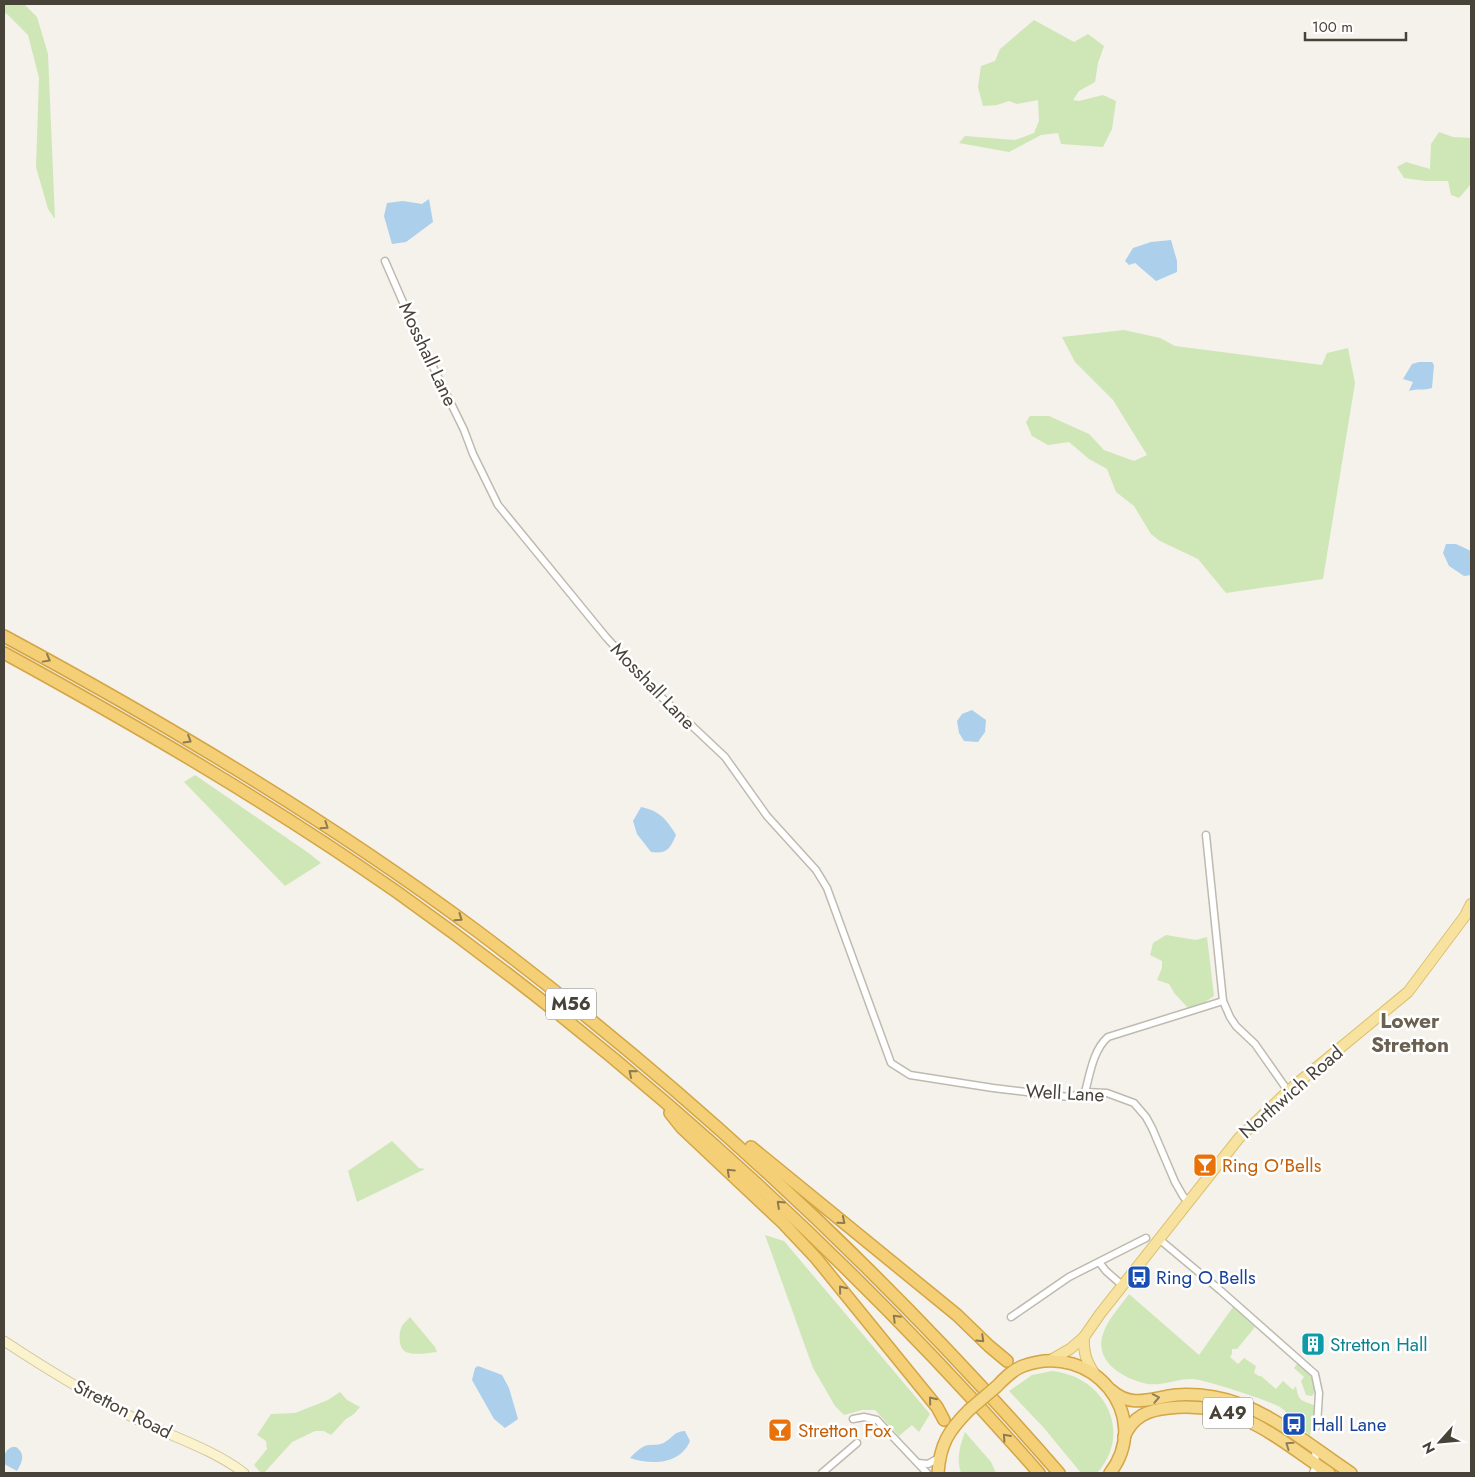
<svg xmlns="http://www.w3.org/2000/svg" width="1475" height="1477" viewBox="0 0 1475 1477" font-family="Jost,sans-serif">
<rect width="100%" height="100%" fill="#f4f2eb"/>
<g fill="#cfe6b7">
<path d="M4,4H24L37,17L48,54L55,219L48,209L36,167L39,78L28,35L7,14L4,13Z"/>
<path d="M1034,20L1074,42L1088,34L1104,46L1098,63L1095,82L1079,91L1073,100L1079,101L1103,95L1116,101L1112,129L1103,147L1061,144L1058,133L1041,135L1009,152L959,143L965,136L1015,140L1034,133L1039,121L1038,100L1017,104L1009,101L997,105L983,106L978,87L981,66L995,61L1000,49Z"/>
<path d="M1439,132L1453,137L1471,138V184L1459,198L1451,195L1448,181H1426L1404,178L1397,167L1406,162L1430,169L1431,144Z"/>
<path d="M1124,330L1160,338L1175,346L1322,365L1327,353L1348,348L1355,383L1323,579L1226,593L1198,559L1160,541L1151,534L1134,506L1116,492L1107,469L1089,459L1069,442L1048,445L1032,436L1026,422L1030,416H1049L1089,434L1104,450L1134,461L1147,455L1113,400L1075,362L1062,337Z"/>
<path d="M195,775L310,854L321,863L285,886L184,782Z"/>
<path d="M1166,935L1196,940L1207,937L1214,996L1191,1011L1175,994L1169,984L1157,980L1162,968V961L1150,955L1153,943Z"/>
<path d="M392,1141L419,1168L425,1169L357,1202L348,1171Z"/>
<path d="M765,1235L784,1241L930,1414L919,1432L912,1425L899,1436L875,1410H862L844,1415L835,1406L813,1368Z"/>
<path d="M1129,1294L1199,1355L1233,1307L1255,1327L1237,1349H1232V1354L1230,1357L1238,1364L1244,1358L1256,1366L1254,1373L1259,1376H1261L1276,1389L1283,1381L1293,1390L1296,1386C1299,1404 1302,1399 1315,1406L1310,1436C1301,1426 1291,1415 1280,1407C1273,1402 1203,1379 1193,1379C1179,1378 1163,1386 1148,1384C1136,1382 1120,1375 1111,1366C1087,1341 1113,1316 1129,1294Z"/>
<path d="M410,1317L435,1347L437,1352C428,1353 418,1355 409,1353C398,1351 398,1334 402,1326C404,1323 408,1319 410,1317Z"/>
<path d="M1298,1363C1308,1371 1313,1377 1316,1390L1312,1396L1306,1395L1301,1381L1304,1377L1294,1368Z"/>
<path d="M1052,1371C1104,1376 1134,1432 1097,1473H1081L1044,1428L1009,1391L1032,1375Z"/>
<path d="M340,1392L347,1400L360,1407L354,1414L346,1419L331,1435L324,1431H315L292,1442L264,1473H261L254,1465L267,1449L266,1441L257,1435L271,1414L295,1413L328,1400Z"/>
<path d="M965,1432L991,1462L996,1473H961C956,1459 960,1445 965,1432Z"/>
</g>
<g fill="#accfec">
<path d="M429,199L433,222L406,242L392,244L384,216L387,203L403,201L422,204Z"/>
<path d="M1171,240L1177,261V272L1156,281L1135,263L1129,265L1125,261L1133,248L1151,242Z"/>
<path d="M1419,362H1432L1434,365L1432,388C1424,391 1417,388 1409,391L1413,382L1403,379L1412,364Z"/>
<path d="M1446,544H1456L1471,551V575L1464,576L1449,566L1443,553Z"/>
<path d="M972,710L986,720L985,732L978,742L964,741L959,733L957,721L962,714Z"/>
<path d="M641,807C660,811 666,819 676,835C670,849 667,854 651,852L637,834L633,821Z"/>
<path d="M478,1366L502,1375L509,1388L518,1419L505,1428L494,1419L472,1380L475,1368Z"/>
<path d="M685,1431L690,1441C680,1465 651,1465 630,1458C635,1453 642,1445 650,1445C656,1444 659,1446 665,1442C674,1437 673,1432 685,1431Z"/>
<path d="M12,1447H16C26,1454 22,1462 17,1471L4,1464C4,1455 4,1451 12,1447Z"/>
</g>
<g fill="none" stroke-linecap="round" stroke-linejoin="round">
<g stroke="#bfbaae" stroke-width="9">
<g id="minor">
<path d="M385,261L416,332L464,430L473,454L498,505L606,637L655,691L725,757L767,816L816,870L827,888L891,1063L910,1075L993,1088L1069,1097L1085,1092L1107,1093L1134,1103L1146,1117L1152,1128L1175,1182L1183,1196L1188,1202"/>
<path d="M1206,835L1223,1001L1230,1017L1236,1026L1255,1044L1288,1091"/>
<path d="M1085,1092C1090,1074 1093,1050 1108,1037L1223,1001"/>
<path d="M1159,1239L1220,1290L1315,1374L1319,1393L1317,1426"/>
<path d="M1099,1262L1106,1271L1122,1285"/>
<path d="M1011,1317L1069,1277L1146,1238"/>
<path d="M853,1419L864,1417L877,1420L927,1473"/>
<path d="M918,1463L928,1464L939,1458"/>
<path d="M822,1473L857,1443"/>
<path d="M1313,1473L1316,1465L1315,1449"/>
</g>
</g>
<g stroke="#d1c69d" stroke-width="11">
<path id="secondary" d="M4,1341C48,1370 94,1398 142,1422C176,1438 214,1450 244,1473"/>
</g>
<g stroke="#ddc071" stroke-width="12">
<g id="primary">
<path d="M1084,1337C1083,1351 1086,1361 1094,1373"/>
<path d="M1049,1361L1070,1349L1084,1337L1100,1314L1239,1138L1288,1091L1408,992L1465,916L1471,904"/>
</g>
</g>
<g stroke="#d4a545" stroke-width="14">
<g id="trunk">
<path d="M996,1387C1004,1379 1012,1370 1023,1366C1092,1340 1154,1416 1110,1473"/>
<path d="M1111,1390C1132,1409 1151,1398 1176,1395C1189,1394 1202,1395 1214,1397C1266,1406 1308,1445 1351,1473"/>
<path d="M1124,1437C1133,1416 1148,1410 1169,1408C1238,1400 1276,1438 1329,1473"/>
<path d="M938,1473C940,1444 949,1430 969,1410"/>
</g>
</g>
<g stroke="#d4a545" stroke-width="14">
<g id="motorway">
<path d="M4,636C167,724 328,820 477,931C690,1091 885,1273 1059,1473"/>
<path d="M4,653C139,727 271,804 397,892C633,1060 848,1255 1039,1473"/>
<path d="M670,1113L682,1128L783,1223L816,1258L937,1407L944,1420"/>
<path d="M751,1147L957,1315L989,1346L1007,1361"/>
</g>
</g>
<use href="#minor" stroke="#fff" stroke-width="6"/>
<use href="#secondary" stroke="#fbf2ce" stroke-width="9"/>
<use href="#primary" stroke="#f8e2a0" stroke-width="10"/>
<use href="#trunk" stroke="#f6d88b" stroke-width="11"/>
<use href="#motorway" stroke="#f4cf76" stroke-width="11"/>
<g stroke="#d4a545" stroke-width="14" stroke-linecap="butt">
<path id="trunk-bridge" d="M969,1410L996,1387"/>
</g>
<use href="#trunk-bridge" stroke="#f6d88b" stroke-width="11"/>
</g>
<defs><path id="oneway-chevron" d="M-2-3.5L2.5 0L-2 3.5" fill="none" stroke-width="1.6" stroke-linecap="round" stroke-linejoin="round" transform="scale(1.25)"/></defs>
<g stroke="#8d7b51">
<use href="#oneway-chevron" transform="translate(47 659) rotate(29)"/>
<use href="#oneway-chevron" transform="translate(188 740) rotate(31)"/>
<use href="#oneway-chevron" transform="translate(325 826) rotate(34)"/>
<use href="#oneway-chevron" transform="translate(459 918) rotate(35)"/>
<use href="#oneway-chevron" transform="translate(632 1073) rotate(-140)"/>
<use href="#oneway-chevron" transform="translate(730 1172) rotate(-137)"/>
<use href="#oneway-chevron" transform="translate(780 1204) rotate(-137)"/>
<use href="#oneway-chevron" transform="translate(842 1221) rotate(40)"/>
<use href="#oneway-chevron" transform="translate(842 1289) rotate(-129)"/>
<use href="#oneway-chevron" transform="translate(896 1318) rotate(-135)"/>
<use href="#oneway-chevron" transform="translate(981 1339) rotate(44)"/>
<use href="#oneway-chevron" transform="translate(932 1400) rotate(-129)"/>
<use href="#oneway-chevron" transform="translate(1006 1437) rotate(-132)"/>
</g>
<g stroke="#8e7f5a">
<use href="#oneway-chevron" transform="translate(1156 1398) rotate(-11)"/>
<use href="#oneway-chevron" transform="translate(1289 1445) rotate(-145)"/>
</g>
<defs>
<g id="bar-square" transform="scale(1.25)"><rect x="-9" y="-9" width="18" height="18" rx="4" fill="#e8710a" stroke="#fff"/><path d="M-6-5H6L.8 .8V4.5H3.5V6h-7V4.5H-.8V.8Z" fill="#fff"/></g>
<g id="bus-square" transform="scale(1.25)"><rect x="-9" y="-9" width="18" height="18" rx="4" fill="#1a4fb4" stroke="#fff"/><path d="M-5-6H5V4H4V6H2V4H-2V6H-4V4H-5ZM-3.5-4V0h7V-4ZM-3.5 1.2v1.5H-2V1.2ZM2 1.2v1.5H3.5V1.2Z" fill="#fff"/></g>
<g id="building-square" transform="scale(1.25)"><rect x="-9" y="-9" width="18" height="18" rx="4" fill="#0f9aa8" stroke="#fff"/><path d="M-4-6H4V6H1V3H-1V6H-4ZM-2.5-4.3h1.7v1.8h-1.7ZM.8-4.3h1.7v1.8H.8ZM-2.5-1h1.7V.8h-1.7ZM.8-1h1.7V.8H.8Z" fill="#fff"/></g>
</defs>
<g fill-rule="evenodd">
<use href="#bar-square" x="1205" y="1165"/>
<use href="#bus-square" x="1139" y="1277"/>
<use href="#building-square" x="1313" y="1344"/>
<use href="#bus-square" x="1294" y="1424"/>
<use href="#bar-square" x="780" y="1430"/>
</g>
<g text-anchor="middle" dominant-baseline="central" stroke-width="5" stroke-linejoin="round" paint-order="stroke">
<g fill="#fff" stroke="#7f7b74" stroke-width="1">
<rect x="546" y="988.5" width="50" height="31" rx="4"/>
<rect x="1203" y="1397.5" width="50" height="31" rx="4"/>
</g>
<g font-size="18" font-weight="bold" fill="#484339">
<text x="571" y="1004">M56</text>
<text x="1228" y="1413">A49</text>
</g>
<g font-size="19" fill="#484339" stroke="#fff">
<text transform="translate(428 354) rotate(65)">Mosshall Lane</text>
<text transform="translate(653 686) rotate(46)">Mosshall Lane</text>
<text transform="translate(1291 1092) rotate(-41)">Northwich Road</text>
<text transform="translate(1065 1093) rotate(3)">Well Lane</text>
<text transform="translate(123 1409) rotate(27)">Stretton Road</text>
</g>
<g font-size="19" fill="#c56008" stroke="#fff" text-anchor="start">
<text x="1222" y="1165">Ring O'Bells</text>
<text x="798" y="1430">Stretton Fox</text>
</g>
<g font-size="19" fill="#164399" stroke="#fff" text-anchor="start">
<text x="1156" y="1277">Ring O Bells</text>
<text x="1312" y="1424">Hall Lane</text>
</g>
<g font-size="19" fill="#0d838f" stroke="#fff" text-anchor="start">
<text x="1330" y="1344">Stretton Hall</text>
</g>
<g font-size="21" font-weight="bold" fill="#6a6151" stroke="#fff">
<text x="1410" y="1021">Lower<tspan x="1410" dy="24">Stretton</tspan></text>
</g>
</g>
<rect width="1475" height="1477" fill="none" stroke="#484339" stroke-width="10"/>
<g transform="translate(1440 1442) rotate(243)" stroke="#ffffff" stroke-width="4" paint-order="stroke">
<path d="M0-4L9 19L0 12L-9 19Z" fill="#484339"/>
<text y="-8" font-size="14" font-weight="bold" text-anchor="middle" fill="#484339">N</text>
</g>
<path d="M1305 32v8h101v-8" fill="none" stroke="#484339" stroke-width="2.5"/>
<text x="1312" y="32" font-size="15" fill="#484339" stroke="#ffffff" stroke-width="4" paint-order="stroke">100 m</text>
</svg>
